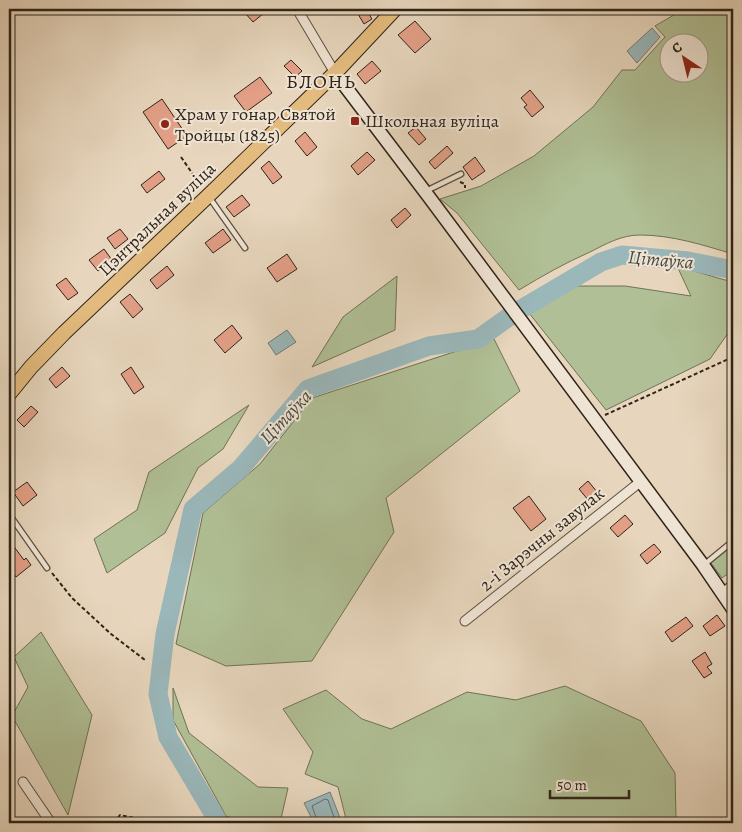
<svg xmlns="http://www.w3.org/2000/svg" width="742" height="832" viewBox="0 0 742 832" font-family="Alegreya,serif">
<rect width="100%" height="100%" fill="#e7d6bd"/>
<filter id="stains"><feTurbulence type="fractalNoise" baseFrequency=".004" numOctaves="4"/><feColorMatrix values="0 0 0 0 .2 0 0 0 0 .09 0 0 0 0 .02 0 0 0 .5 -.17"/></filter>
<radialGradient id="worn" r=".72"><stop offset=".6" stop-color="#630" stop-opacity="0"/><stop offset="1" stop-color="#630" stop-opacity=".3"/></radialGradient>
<g fill="#b0bf95" stroke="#707256" fill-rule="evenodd">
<path d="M684,9H701L712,12L714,9H733V254C703,245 672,235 640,235C621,235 606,244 590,252C565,263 542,276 519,290L457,213L440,199L481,186L534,156L593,107L622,70H635L665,37L655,26ZM700,42V72H670V42Z"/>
<path d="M677,266L725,280H733V326L710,359L606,410L529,313L574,286H625L691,296Z"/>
<path d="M397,276L395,330L312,367L343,317Z"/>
<path d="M494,339L520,391L386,498L394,532L312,661L226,666L176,644L203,513L260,464L312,398Z"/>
<path d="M249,405L223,449L198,468L165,533L107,573L94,539L137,510L149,472Z"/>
<path d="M733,545V570L722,578L711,563Z"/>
<path d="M41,632L92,715L68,815L12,716L28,687L14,657Z"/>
<path d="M565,686L641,721L675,773L676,818L696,823H347L338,787L305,774L313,752L283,709L326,690L362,719L391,729L467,692L516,700Z"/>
<path d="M173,688L189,733L258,787L288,788L280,823H243L226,816L173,720Z"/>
</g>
<g fill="#9ab7ba" stroke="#6f7c79">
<path d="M652,28L660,37L637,63L627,51Z"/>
<path d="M287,330L296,342L276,355L268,343Z"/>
<path d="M330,792L342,823H314L304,803Z"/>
</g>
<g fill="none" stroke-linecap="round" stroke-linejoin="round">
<path stroke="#646e69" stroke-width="1" d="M318,823L312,806L325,799L328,800L336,823"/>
<path stroke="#9ab7ba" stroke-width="19" d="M219,823L168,737L158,694L165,634L193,509L241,468L308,389L429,346L478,339L513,314L601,262L622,255L688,261L733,270"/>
</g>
<g fill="#e29f86" stroke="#2f2418">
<path d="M249,9H269L253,22L245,13Z"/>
<path d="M355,9H366L372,19L364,24Z"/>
<path d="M415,21L431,39L415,53L398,35Z"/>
<path d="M291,60L302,71L295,77L284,66Z"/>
<path d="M372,61L381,71L365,84L357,74Z"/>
<path d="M260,77L272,93L246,112L234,96Z"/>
<path d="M530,90L544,107L532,117L524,107L527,105L521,98Z"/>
<path d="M162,99L187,136L168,149L143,112Z"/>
<path d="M416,127L426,139L419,145L408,133Z"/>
<path d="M305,132L317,147L307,156L295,141Z"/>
<path d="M447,146L453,153L435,169L429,162Z"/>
<path d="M367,152L375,160L358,175L351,166Z"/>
<path d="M475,157L485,171L472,180L463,167Z"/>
<path d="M269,161L282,177L273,184L261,168Z"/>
<path d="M159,171L165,179L147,193L141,185Z"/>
<path d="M242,195L250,205L234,217L226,207Z"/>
<path d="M405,208L411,215L397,228L391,220Z"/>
<path d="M120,229L128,239L115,249L107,238Z"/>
<path d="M223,229L231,240L213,253L205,243Z"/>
<path d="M104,249L112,260L98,271L89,260Z"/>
<path d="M287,254L297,269L277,282L267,268Z"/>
<path d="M167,266L174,275L157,289L150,280Z"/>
<path d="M66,278L78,293L68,300L56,285Z"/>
<path d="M130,294L143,309L133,318L120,302Z"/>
<path d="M232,325L242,338L225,353L214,340Z"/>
<path d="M62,367L70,376L56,388L49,379Z"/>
<path d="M131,367L144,387L134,394L121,374Z"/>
<path d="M31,406L38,412L24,427L17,420Z"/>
<path d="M588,481L598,493L589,501L579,489Z"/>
<path d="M27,482L37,495L23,506L13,492Z"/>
<path d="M529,496L546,519L531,531L513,508Z"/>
<path d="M625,515L633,524L618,537L610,528Z"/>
<path d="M9,540L24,560L26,558L31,565L16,577L9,567Z"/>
<path d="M654,544L661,552L647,564L640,555Z"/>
<path d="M717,615L725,626L710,636L703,626Z"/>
<path d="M686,617L693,626L672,642L665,632Z"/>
<path d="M705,652L712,664L707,667L712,673L704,678L692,661Z"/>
</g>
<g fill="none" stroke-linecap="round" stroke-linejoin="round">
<g stroke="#5d5041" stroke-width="7">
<g id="lane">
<path d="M426,191L461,174"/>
<path d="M209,197L245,248"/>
<path d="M9,514L47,568"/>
<path d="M705,564L733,541"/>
<path d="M722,591L733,582"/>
</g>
</g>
<g stroke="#5d5041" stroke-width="11">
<g id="street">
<path d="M297,9L335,73"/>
<path d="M465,621L640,482"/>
<path d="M23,782L51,823"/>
</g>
</g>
<g stroke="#2f2418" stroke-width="15">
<path id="secondary" d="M335,73L429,197L703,565L733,609"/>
</g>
<g stroke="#2f2418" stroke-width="16">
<path id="primary" d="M9,394L31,367L64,333L208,196L335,73L395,9"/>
</g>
<g stroke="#2f2418" stroke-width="2" stroke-dasharray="4 2.5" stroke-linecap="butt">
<path d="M181,157L201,186"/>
<path d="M460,182L465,184V188"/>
<path d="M605,415L733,357"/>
<path d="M52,573L72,598L111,634L145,660"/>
<path d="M114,823L120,815L144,820L182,823"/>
</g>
<use href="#lane" stroke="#efe4d4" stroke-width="4.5"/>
<use href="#street" stroke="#efe4d4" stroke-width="9"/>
<use href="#secondary" stroke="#efe4d4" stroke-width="12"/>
<use href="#primary" stroke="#e4bb7e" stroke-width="14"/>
</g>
<g fill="#8f2418" stroke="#efe4d4" stroke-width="2">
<rect x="350" y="116" width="10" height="10" rx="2.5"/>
<circle cx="165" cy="124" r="5"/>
</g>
<g text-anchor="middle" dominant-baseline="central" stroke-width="4" stroke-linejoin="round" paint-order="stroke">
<g font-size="18" fill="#2f2418" stroke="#efe4d4" text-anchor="start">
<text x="175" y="114">Храм у гонар Святой<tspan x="175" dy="21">Тройцы (1825)</tspan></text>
<text x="365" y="121">Школьная вуліца</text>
</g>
<g font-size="18" fill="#2f2418" stroke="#efe4d4">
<text transform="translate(157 219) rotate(-44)">Цэнтральная вуліца</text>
<text transform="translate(542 539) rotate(-39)">2-і Зарэчны завулак</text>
</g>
<g font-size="19" font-style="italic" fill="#4a4940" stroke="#efe4d4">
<text transform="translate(661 260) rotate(5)">Цітаўка</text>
<text transform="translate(286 417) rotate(-47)">Цітаўка</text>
</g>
<g font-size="20" letter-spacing="1" fill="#2f2418" stroke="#efe4d4">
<text x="321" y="81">БЛОНЬ</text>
</g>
</g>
<rect width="742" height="832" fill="none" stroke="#e7d6bd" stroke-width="30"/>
<rect x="10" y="10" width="722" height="812" fill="none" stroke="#2f2418" stroke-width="2.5"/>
<rect x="15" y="15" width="712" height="802" fill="none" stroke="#2f2418"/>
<g transform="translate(684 58) rotate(325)"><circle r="24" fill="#efe4d4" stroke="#a29789"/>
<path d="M0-4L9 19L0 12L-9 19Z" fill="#8f2418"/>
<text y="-8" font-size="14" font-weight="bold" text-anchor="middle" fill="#2f2418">С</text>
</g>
<path d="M550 790v8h79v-8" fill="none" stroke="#2f2418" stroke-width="2.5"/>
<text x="557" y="790" font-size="15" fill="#2f2418" stroke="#efe4d4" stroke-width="4" paint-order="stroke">50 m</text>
<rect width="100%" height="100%" filter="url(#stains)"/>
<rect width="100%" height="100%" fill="url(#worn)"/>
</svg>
